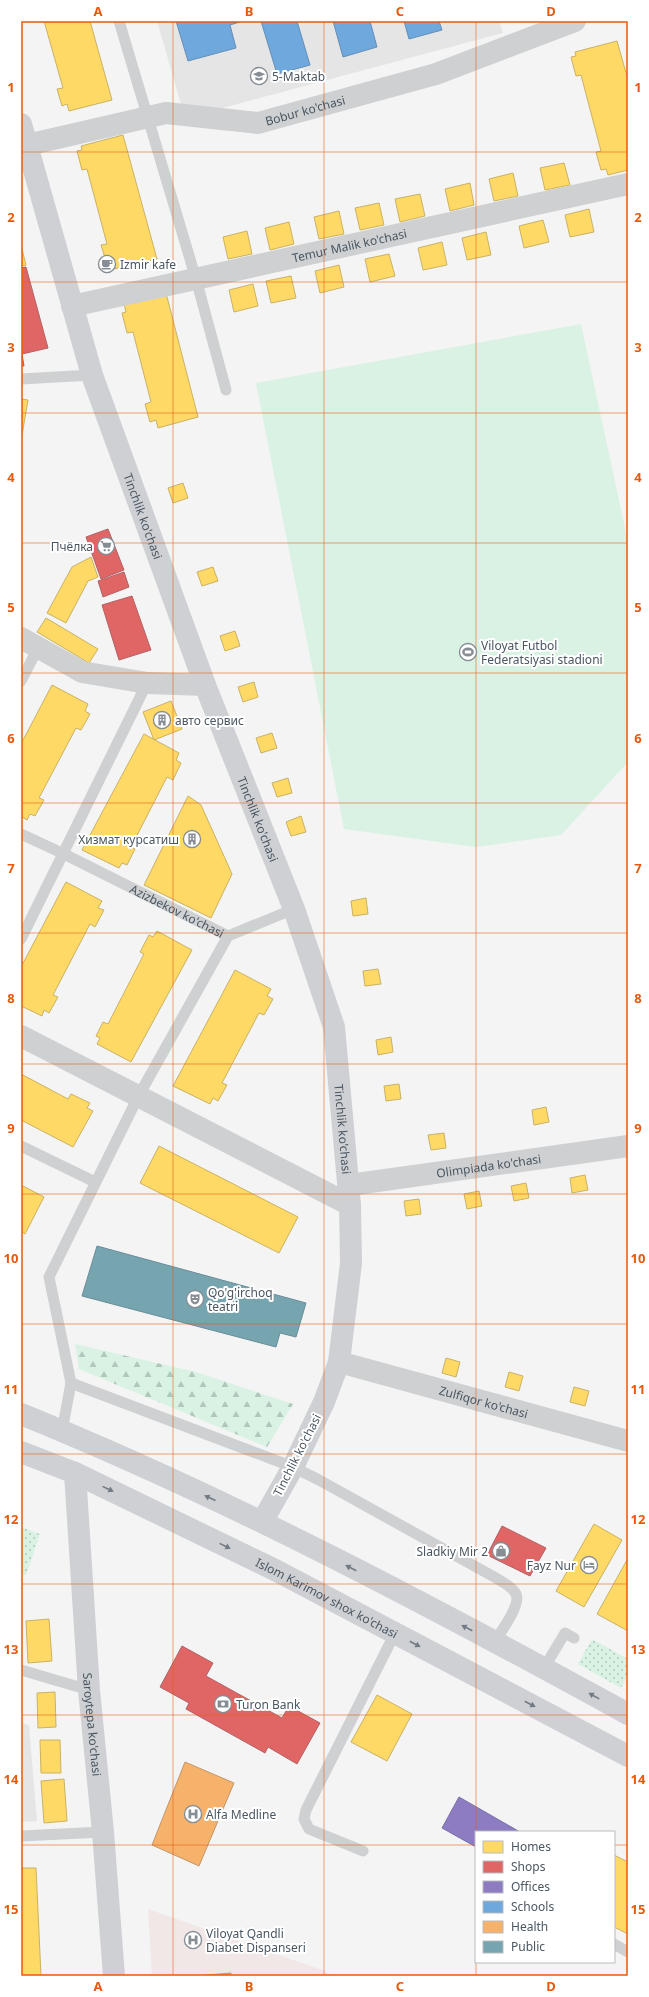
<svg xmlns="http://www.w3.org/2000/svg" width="649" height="1997" font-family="'Noto Sans',sans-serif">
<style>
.education{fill:#e6e5e6}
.medical{fill:#f1e7e6}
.grass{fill:url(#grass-dots)}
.forest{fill:url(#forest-firs)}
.garden{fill:#d9f2e3}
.homes{fill:#ffd966;stroke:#c9b264}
.shops{fill:#e06666;stroke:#b36164}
.offices{fill:#8e7cc3;stroke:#7a71a6}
.schools{fill:#6fa8dc;stroke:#648fb7}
.health{fill:#f6b26b;stroke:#c29668}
.public{fill:#76a5af;stroke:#698d98}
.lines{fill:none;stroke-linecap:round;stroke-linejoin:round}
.lane{stroke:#ced0d2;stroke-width:11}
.street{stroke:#ced0d2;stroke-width:22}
.secondary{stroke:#ced0d4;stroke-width:22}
.oneway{fill:#727b84}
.grid{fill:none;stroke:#e8590c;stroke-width:1;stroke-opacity:0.55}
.labels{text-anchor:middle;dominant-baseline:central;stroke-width:4;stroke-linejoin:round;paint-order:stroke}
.poi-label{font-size:12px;fill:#4a5661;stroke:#fff;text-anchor:start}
.street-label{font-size:12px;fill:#4a5661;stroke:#fff}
.neatline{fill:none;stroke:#e8590c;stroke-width:1.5}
.grid-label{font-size:13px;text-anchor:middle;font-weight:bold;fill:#e8590c}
</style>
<defs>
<pattern id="grass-dots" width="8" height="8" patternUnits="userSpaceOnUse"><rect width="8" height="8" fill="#d9f2e3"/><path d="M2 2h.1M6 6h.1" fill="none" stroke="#b2c7bb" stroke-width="1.8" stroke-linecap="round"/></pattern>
<pattern id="forest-firs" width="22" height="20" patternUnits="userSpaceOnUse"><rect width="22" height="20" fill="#d9f2e3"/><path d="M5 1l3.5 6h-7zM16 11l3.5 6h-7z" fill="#b2c7bb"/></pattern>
</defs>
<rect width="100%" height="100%" fill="#f4f4f4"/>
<!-- education -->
<path class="education" d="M157,21H499L503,33L185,118Z
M21,1723L29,1725L37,1821L21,1822Z"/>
<!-- medical -->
<path class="medical" d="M148,1909L325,1971L332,1976H152Z"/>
<!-- grass -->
<path class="grass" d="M21,1527L40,1534L26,1575L21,1574Z
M592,1639L628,1659V1675L621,1688L578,1664Z"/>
<!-- forest -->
<path class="forest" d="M75,1344L196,1372L293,1404L267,1447L79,1369Z"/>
<!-- garden -->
<path class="garden" d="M581,324L628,542V762L561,835L476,847L344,829L256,383Z"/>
<!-- homes -->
<path class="homes" d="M44,21H90L112,100L69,111L67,104L62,106L57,89L63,88Z
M617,41L628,80V170L608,175L606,169L601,170L596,152L601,151L581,75L576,76L571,57L576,56L575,52Z
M123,135L157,259L114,269L112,263L107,264L101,245L107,244L87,169L82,170L77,151L82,150L81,146Z
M564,163L570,185L545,190L540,168Z
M513,173L518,196L494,201L489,179Z
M470,183L474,205L450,211L445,189Z
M420,194L425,216L400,222L395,199Z
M379,203L384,225L360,230L355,208Z
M589,209L594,232L570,237L565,215Z
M339,211L344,234L319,239L314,217Z
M543,220L549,242L524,248L519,226Z
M289,222L294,244L270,250L265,228Z
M247,231L252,254L228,259L223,237Z
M486,232L491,255L467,260L462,238Z
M442,242L447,265L423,270L418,248Z
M21,245L26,265L21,266Z
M389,254L395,276L370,282L365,259Z
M339,265L344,287L320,293L315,271Z
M291,276L296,298L271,303L266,281Z
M253,284L258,306L234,312L229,290Z
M166,293L198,417L158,428L156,420L150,422L145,404L151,402L133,332L127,333L122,313L126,312L124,304Z
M21,399L28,400L21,441Z
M183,483L188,498L173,503L168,488Z
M91,557L98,577L88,581L66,623L47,613L72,567Z
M213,567L218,581L202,586L197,572Z
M46,618L98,649L89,663L37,632Z
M235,631L240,646L225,651L220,636Z
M254,682L258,697L243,702L238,687Z
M52,685L88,704L85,711L90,714L81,730L76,728L39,798L44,800L35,816L30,814L27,820L21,816V744Z
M171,701L182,729L154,740L143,712Z
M272,733L277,748L261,753L256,738Z
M144,734L179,753L176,760L181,763L173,780L167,777L131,847L135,849L127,865L122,863L119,868L82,850Z
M288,778L292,793L277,797L272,783Z
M188,796L201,805L232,874L211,918L144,885Z
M301,816L306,832L291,836L286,822Z
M66,882L102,901L98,908L104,910L95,927L90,924L53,995L58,997L49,1013L44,1010L42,1016L21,1006V967Z
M366,898L368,914L353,916L351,901Z
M157,931L192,950L131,1062L97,1044L100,1038L96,1036L103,1022L108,1024L144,954L140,952L149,935L153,937Z
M378,969L381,984L365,986L363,971Z
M235,970L271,989L267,996L273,999L264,1015L259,1013L222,1083L227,1085L218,1101L213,1098L210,1104L173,1086Z
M391,1037L393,1052L378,1055L376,1040Z
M21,1074L68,1099L71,1094L90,1103L87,1108L93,1111L73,1147L21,1120Z
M399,1084L401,1099L386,1101L384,1086Z
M546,1107L549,1122L534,1125L532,1110Z
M444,1133L446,1148L431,1150L428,1135Z
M159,1146L298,1217L279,1253L140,1183Z
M585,1175L588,1190L572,1193L570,1178Z
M526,1183L529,1198L514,1201L511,1186Z
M21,1185L44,1197L25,1234L21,1231Z
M479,1191L482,1206L467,1209L464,1194Z
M419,1199L421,1214L406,1216L404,1201Z
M446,1358L460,1362L456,1377L442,1373Z
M509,1372L523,1376L519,1391L505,1387Z
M574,1387L589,1391L585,1406L570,1402Z
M594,1524L622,1540L584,1607L556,1591Z
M628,1558V1631L597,1614Z
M49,1619L52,1661L28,1663L26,1621Z
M55,1692L56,1727L38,1728L37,1693Z
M377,1695L412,1714L387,1761L351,1742Z
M40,1740H60L61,1773H41Z
M64,1779L67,1821L44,1823L41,1781Z
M614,1855L628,1862V1934L614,1927Z
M21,1868H36L41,1976H21Z"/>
<!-- shops -->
<path class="shops" d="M26,267L48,348L22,354L24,366H21V268Z
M108,529L124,570L101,579L86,537Z
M124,572L129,587L103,597L98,581Z
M132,596L151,650L119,660L102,605Z
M502,1526L546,1548L530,1576L487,1555Z
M182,1646L213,1663L206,1676L282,1718L289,1706L320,1723L297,1764L268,1747L265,1753L186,1709L189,1703L160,1687Z"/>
<!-- offices -->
<path class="offices" d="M459,1797L520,1832H476V1847L442,1828Z"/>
<!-- schools -->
<path class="schools" d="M176,21H243L230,25L236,48L188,61Z
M261,21H297L310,65L277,74Z
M333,21H370L377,47L343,57Z
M404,21H439L442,30L409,39Z"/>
<!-- health -->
<path class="health" d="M185,1762L234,1783L199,1866L152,1845Z
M231,1973V1976H196Z"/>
<!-- public -->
<path class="public" d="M97,1246L306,1303L296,1337L280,1333L276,1347L82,1296Z"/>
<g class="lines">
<!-- lane -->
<g class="lane">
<path d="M119,21L196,279L226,390"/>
<path d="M21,379L92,375"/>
<path d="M21,681L38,648"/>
<path id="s1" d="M21,834L64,854L228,936L294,909"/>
<path d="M228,936L138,1097L49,1277L71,1383L293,1467L319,1480L496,1578C502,1582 513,1587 516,1594C521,1605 501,1632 494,1642"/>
<path d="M21,939L147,683"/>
<path d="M21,1146L95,1182"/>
<path d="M62,1431L71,1383"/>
<path d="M544,1668L565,1633L574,1638"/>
<path d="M21,1670L89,1690"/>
<path d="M21,1836L103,1832"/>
<path d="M363,1851L309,1829L304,1819L306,1810L395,1633"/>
<path d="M614,1944L628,1952"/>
</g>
<!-- street -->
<g class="street">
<path id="s2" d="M27,145L166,113L258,123L436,74L575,21"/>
<path id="s3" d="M72,306L628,184"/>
<path d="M21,638L82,672L147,683L205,685"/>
<path d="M21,1036L350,1205"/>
<path id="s4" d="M349,1185L628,1146"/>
<path id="s5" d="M339,1362L628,1441"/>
</g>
<!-- secondary -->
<g class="secondary">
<path id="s6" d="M21,124L92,375L205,685L294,909L334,1027L350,1205L351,1263L339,1362L324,1402L293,1467L262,1522"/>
<path d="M21,1414C230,1499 431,1606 628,1714"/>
<path id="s7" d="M21,1452L75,1473L277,1571L628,1756"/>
<path id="s8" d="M75,1473L89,1690L103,1832L114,1976"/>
</g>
</g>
<!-- one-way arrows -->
<defs><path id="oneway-solid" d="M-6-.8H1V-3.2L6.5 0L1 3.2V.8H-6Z"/></defs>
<g class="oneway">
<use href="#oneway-solid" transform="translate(108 1489) rotate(26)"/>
<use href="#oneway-solid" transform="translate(210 1498) rotate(-156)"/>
<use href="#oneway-solid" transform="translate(225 1546) rotate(26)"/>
<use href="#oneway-solid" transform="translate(351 1568) rotate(-153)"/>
<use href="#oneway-solid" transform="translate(467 1628) rotate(-153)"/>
<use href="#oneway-solid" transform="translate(415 1644) rotate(28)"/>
<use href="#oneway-solid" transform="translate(594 1696) rotate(-151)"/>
<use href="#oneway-solid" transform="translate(530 1704) rotate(28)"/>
</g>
<!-- grid -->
<path class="grid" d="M173,21V1976M324,21V1976M476,21V1976M21,152H628M21,282H628M21,413H628M21,543H628M21,673H628M21,803H628M21,933H628M21,1064H628M21,1194H628M21,1324H628M21,1454H628M21,1584H628M21,1715H628M21,1845H476M614,1845H628"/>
<!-- icons -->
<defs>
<g id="school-ring" transform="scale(0.9)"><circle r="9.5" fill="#fff" stroke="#868d94" stroke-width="1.5"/><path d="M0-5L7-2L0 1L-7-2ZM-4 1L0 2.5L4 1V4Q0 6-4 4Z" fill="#868d94"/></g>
<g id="cafe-ring" transform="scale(0.9)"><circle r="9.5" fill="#fff" stroke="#868d94" stroke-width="1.5"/><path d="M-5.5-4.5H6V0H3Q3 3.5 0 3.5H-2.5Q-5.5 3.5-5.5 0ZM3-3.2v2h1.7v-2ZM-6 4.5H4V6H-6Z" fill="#868d94"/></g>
<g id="supermarket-ring" transform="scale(0.9)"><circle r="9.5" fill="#fff" stroke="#868d94" stroke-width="1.5"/><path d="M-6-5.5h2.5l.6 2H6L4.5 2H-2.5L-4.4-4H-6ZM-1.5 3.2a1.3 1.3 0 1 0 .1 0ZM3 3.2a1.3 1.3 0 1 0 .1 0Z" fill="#868d94"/></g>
<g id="stadium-ring" transform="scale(0.9)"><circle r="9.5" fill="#fff" stroke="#868d94" stroke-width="1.5"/><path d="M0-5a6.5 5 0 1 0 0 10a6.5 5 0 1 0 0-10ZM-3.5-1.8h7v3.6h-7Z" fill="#868d94"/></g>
<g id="building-ring" transform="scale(0.9)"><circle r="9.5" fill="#fff" stroke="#868d94" stroke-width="1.5"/><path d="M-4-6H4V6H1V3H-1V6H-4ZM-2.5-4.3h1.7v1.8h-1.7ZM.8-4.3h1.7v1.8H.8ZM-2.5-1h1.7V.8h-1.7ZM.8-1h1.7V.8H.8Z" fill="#868d94"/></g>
<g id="theatre-ring" transform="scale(0.9)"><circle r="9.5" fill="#fff" stroke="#868d94" stroke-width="1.5"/><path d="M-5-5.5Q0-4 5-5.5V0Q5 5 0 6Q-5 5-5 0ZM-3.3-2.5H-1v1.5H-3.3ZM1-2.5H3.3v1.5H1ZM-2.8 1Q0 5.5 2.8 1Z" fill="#868d94"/></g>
<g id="shop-ring" transform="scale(0.9)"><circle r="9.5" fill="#fff" stroke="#868d94" stroke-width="1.5"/><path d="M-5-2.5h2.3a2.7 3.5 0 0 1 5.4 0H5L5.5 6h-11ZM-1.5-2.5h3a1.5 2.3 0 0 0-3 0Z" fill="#868d94"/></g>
<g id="hotel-ring" transform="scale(0.9)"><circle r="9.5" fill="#fff" stroke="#868d94" stroke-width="1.5"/><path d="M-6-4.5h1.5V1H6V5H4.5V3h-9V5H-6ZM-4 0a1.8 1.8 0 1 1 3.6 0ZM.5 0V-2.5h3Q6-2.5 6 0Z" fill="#868d94"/></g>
<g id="bank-ring" transform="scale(0.9)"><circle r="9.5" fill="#fff" stroke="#868d94" stroke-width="1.5"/><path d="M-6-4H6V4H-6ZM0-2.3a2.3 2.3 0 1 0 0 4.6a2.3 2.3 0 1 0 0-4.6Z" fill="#868d94"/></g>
<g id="hospital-ring" transform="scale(0.9)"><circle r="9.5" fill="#fff" stroke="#868d94" stroke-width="1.5"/><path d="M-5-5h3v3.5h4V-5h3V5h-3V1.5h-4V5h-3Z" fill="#868d94"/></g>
</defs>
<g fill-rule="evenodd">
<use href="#school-ring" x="259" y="76"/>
<use href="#cafe-ring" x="107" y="264"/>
<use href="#supermarket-ring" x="106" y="546"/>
<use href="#stadium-ring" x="468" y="652"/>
<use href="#building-ring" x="162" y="720"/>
<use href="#building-ring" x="192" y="839"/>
<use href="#theatre-ring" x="195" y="1299"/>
<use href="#shop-ring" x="501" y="1551"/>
<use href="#hotel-ring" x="589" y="1565"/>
<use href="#bank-ring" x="223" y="1704"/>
<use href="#hospital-ring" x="193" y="1814"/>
<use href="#hospital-ring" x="193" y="1940"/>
</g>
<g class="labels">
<!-- poi labels -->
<g class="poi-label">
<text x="272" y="76">5-Maktab</text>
<text x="120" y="264">Izmir kafe</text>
<text x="93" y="546" text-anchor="end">Пчёлка</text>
<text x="481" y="645">Viloyat Futbol<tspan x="481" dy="14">Federatsiyasi stadioni</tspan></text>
<text x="175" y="720">авто сервис</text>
<text x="179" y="839" text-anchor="end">Хизмат курсатиш</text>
<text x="208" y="1292">Qo'g'irchoq<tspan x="208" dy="14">teatri</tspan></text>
<text x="488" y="1551" text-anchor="end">Sladkiy Mir 2</text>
<text x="576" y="1565" text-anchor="end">Fayz Nur</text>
<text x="236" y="1704">Turon Bank</text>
<text x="206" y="1814">Alfa Medline</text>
<text x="206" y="1933">Viloyat Qandli<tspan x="206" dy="14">Diabet Dispanseri</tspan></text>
</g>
<!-- street labels -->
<g class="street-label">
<text stroke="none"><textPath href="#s2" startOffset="284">Bobur ko'chasi</textPath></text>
<text stroke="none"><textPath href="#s3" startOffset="284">Temur Malik ko'chasi</textPath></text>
<text stroke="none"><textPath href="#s6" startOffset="411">Tinchlik ko'chasi</textPath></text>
<text stroke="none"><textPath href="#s6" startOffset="735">Tinchlik ko'chasi</textPath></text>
<text stroke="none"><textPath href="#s1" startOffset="174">Azizbekov ko'chasi</textPath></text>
<text stroke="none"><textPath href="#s6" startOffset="1059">Tinchlik ko'chasi</textPath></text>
<text stroke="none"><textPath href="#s4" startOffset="141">Olimpiada ko'chasi</textPath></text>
<text stroke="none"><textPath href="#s5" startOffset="150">Zulfiqor ko'chasi</textPath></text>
<text transform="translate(297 1455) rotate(-63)">Tinchlik ko'chasi</text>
<text stroke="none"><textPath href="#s7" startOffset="339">Islom Karimov shox ko'chasi</textPath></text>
<text stroke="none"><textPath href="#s8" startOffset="252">Saroytepa ko'chasi</textPath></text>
</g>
</g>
<!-- border -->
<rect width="649" height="1997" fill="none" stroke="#ffffff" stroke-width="44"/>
<!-- legend -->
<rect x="475" y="1831" width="140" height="132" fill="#ffffff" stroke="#b7bbc0"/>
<rect x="483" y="1841" width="20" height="12" fill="#ffd966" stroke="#b7bbc0"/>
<text x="511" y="1851" font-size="12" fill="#4a5661">Homes</text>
<rect x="483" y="1861" width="20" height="12" fill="#e06666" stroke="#b7bbc0"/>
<text x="511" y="1871" font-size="12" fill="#4a5661">Shops</text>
<rect x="483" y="1881" width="20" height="12" fill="#8e7cc3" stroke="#b7bbc0"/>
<text x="511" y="1891" font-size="12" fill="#4a5661">Offices</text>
<rect x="483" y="1901" width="20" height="12" fill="#6fa8dc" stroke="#b7bbc0"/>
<text x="511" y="1911" font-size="12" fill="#4a5661">Schools</text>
<rect x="483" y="1921" width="20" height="12" fill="#f6b26b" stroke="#b7bbc0"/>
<text x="511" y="1931" font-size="12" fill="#4a5661">Health</text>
<rect x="483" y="1941" width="20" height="12" fill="#76a5af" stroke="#b7bbc0"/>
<text x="511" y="1951" font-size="12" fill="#4a5661">Public</text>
<rect x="22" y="22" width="605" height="1953" class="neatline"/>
<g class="grid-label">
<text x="98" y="16">A</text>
<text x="249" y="16">B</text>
<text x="400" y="16">C</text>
<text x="551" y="16">D</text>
<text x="11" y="92">1</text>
<text x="638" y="92">1</text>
<text x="11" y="222">2</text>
<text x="638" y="222">2</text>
<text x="11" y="352">3</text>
<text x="638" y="352">3</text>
<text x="11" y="482">4</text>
<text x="638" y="482">4</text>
<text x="11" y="612">5</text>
<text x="638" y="612">5</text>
<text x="11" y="743">6</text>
<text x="638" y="743">6</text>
<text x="11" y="873">7</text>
<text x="638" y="873">7</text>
<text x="11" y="1003">8</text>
<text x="638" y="1003">8</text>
<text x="11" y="1133">9</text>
<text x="638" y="1133">9</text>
<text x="11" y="1263">10</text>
<text x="638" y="1263">10</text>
<text x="11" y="1394">11</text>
<text x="638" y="1394">11</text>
<text x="11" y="1524">12</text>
<text x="638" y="1524">12</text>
<text x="11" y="1654">13</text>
<text x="638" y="1654">13</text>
<text x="11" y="1784">14</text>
<text x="638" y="1784">14</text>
<text x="11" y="1914">15</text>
<text x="638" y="1914">15</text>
<text x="98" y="1991">A</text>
<text x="249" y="1991">B</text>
<text x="400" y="1991">C</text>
<text x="551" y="1991">D</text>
</g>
</svg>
